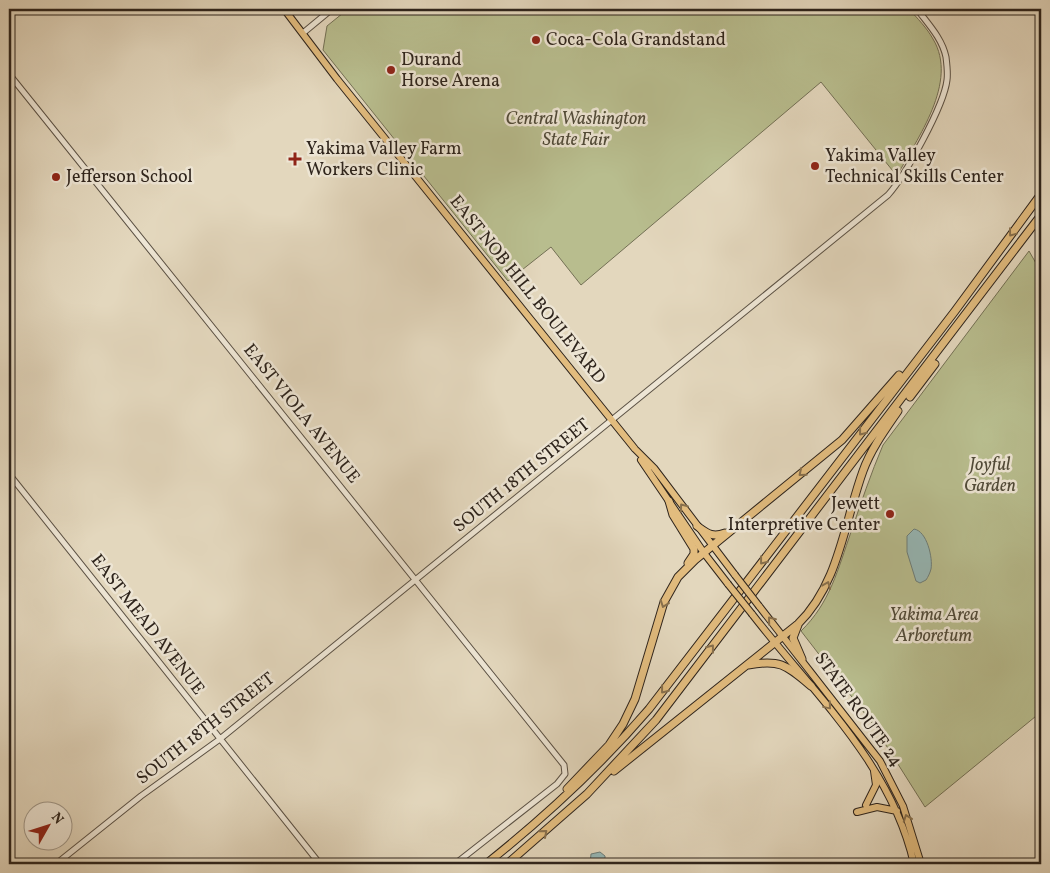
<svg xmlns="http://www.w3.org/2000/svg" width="1050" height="873" font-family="Vollkorn,serif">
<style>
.green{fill:#b8bd8e;stroke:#737055}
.water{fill:#96b8b7;stroke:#6c7d79}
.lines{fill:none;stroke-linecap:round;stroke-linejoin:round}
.minor-casing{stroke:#5b5144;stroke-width:7}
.major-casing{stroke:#2e241c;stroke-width:8}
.highway-casing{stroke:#2e241c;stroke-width:9}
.minor{stroke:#ede5d4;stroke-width:5}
.major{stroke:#e2bc7e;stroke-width:6}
.highway{stroke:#e2bc7e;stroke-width:7}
.major-bridge-casing{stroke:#2e241c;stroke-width:8;stroke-linecap:butt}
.major-bridge{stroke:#e2bc7e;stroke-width:6}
.oneway{stroke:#88704d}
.poi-dot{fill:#8f2418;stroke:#ede5d4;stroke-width:2}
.labels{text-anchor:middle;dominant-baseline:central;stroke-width:5;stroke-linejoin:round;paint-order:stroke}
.poi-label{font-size:18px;fill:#2e241c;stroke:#ede5d4;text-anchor:start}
.park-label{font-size:18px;font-style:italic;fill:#504a38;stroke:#ede5d4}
.street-label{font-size:18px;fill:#2e241c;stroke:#ede5d4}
</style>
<rect width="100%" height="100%" fill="#e3d7bd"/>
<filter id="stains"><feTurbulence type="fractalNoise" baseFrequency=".004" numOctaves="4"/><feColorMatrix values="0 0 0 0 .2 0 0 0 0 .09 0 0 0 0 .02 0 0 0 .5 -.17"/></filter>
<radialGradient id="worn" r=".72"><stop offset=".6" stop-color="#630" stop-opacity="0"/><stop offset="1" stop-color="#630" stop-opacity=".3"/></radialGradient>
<!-- green -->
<path class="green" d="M348,9H909C917,18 927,28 933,39C959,82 917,138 897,176L821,82L581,285L551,247L508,281L323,50L327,26Z
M1029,251L1041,272V712L925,807L872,723L801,631C830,603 838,569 851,532C861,503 871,473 883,445Z"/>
<!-- water -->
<path class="water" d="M914,529C927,531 933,558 931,569C930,573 928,577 926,580L920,583L916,581L907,552V536Z
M600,852L605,856V864H590L591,854Z"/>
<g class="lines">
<!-- minor casing -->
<g class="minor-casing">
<path id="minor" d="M303,33L332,9
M9,74L564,765L565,774L557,784L455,864
M9,474L320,864
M56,864L141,796L220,739L888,195C905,176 944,106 947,80C948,73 947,65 946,57C942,38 928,24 917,9"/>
</g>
<!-- major casing -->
<g class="major-casing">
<path id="major" d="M284,9L337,79L635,449L654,468L735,575
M641,460L704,553L728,584
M759,606L880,761L903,806L921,864
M752,614C813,693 891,763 914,864
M866,805L876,785L874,771
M857,812L877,807L897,811"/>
</g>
<!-- highway casing -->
<g class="highway-casing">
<path id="highway" d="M910,397L935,364
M669,501L673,515L694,549V554L688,563
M697,526C707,533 712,538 725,533
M798,625L793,638L802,659
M748,665C780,659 786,665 811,686
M614,771L798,624C839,584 844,523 863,471C871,449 885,430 898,411
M567,789L609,745L623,724L635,699L664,602L678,577L695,560L842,440L899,375
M486,864C545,817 600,766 649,709L955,311L1041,194
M507,864L587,794L656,720L1041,215"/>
</g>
<!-- minor -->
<use href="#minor" class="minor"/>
<!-- major -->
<use href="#major" class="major"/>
<!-- highway -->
<use href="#highway" class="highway"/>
<!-- major-bridge casing -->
<g class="major-bridge-casing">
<path id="major-bridge" d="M735,575L759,606
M728,584L752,614"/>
</g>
<!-- major-bridge -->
<use href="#major-bridge" class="major-bridge"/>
</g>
<!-- one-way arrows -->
<defs><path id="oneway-chevron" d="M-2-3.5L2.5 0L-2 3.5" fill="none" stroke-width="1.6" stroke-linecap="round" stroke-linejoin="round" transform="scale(1.25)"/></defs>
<g class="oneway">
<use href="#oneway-chevron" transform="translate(1012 233) rotate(127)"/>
<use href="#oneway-chevron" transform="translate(862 432) rotate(128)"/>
<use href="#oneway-chevron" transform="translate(802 473) rotate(141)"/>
<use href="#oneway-chevron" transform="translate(683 507) rotate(-127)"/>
<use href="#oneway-chevron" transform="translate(763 561) rotate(128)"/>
<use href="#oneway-chevron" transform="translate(827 585) rotate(-67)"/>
<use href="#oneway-chevron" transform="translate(664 604) rotate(110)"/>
<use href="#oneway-chevron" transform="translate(771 620) rotate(-129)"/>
<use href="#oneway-chevron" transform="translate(711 648) rotate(-52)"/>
<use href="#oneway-chevron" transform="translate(664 690) rotate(128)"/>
<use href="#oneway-chevron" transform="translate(828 706) rotate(50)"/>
<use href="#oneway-chevron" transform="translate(907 818) rotate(-110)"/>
<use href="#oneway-chevron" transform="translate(544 833) rotate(-41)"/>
</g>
<!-- markers -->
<g class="poi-dot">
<circle cx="536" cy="40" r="5"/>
<circle cx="391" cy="70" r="5"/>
<path d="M292.5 151.5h5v5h5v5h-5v5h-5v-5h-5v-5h5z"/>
<circle cx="815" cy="166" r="5"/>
<circle cx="56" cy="177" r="5"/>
<circle cx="890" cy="514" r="5"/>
</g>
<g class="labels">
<!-- poi labels -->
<g class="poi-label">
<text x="546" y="40">Coca-Cola Grandstand</text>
<text x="401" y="60">Durand<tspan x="401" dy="21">Horse Arena</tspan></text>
<text x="306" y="149">Yakima Valley Farm<tspan x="306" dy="21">Workers Clinic</tspan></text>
<text x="825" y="156">Yakima Valley<tspan x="825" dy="21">Technical Skills Center</tspan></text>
<text x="66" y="177">Jefferson School</text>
<text x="880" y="504" text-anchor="end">Jewett<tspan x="880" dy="21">Interpretive Center</tspan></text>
</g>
<!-- park labels -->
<g class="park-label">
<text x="576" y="119">Central Washington<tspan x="576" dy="21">State Fair</tspan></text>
<text x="990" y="465">Joyful<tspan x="990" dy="21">Garden</tspan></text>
<text x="934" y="615">Yakima Area<tspan x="934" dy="21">Arboretum</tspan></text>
</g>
<!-- street labels -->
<g class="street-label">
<text transform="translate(527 290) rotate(51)">EAST NOB HILL BOULEVARD</text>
<text transform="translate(301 414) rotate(51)">EAST VIOLA AVENUE</text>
<text transform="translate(522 476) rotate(-39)">SOUTH 18TH STREET</text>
<text transform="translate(147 625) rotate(52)">EAST MEAD AVENUE</text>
<text transform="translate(858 710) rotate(54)">STATE ROUTE 24</text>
<text transform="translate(206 729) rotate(-38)">SOUTH 18TH STREET</text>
</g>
</g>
<!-- margin -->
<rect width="1050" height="873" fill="none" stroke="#e3d7bd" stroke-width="30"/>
<rect x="10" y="10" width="1030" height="853" fill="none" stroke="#2e241c" stroke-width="2.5"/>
<rect x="15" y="15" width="1020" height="843" fill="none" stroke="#2e241c"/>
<!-- north arrow -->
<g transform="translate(48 826) rotate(51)"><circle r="24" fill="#ede5d4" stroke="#a1988a"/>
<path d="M0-4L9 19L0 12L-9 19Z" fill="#8f2418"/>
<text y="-8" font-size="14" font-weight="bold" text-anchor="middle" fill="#2e241c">N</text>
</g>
<rect width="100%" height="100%" filter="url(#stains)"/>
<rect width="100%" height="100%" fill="url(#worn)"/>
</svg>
